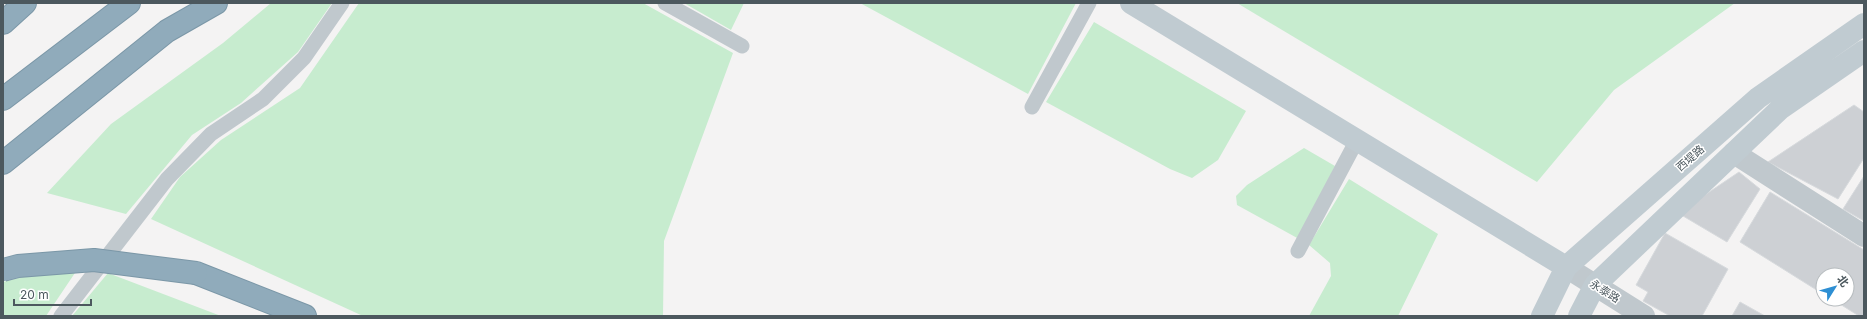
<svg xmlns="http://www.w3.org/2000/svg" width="1867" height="319" font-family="Inter,'Noto Sans SC',sans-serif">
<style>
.green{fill:#c7eccf}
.building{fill:#cdd0d4;stroke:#d7dadd}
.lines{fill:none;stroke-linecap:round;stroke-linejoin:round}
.highway-casing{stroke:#7b97a7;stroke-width:24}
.lane{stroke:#c0c8cd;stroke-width:15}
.street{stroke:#c0c8cd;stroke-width:22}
.secondary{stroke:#c0cbd1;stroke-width:22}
.highway{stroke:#90abbb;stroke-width:22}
.highway-bridge-casing{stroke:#7b97a7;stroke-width:24;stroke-linecap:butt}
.highway-bridge{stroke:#90abbb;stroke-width:22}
.labels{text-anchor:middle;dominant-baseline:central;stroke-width:3;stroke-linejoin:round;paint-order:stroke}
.street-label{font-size:11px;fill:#4c585e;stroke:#fff}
</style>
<rect width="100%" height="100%" fill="#f4f3f3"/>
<!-- green -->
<path class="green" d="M271,3H332L298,52L241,103L192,135L126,214L47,193L111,124L223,43Z
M359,3H643L733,53L664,241L663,316H363L151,219L180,177L221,140L300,88Z
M684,3H744L731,30Z
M860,3H1076L1028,94Z
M1237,3H1735L1614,90L1537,182Z
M1094,22L1246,111L1218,160L1192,178L1170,169L1046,102Z
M1304,148L1335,166L1299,239L1237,205L1236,196L1247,185Z
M1349,179L1438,234L1398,316H1309L1331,276L1330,263L1309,245Z
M83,261L46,316H3V282Z
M108,273L221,316H72Z"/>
<!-- building -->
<path class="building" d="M1854,105L1864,112V158L1838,199L1768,162Z
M1739,172L1760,189L1727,242L1678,213Z
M1864,176V221L1843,209Z
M1770,192L1864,250V316H1859L1832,299H1847V275H1823V294L1740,242Z
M1665,233L1728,269L1702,316H1670L1643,301L1648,292L1636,285Z
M1740,302L1765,316H1732Z"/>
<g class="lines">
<!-- highway casing -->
<g class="highway-casing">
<path id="highway" d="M3,23L25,3
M3,99L129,3
M3,163L167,31L216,3
M196,273L305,316"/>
</g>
<!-- lane -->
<path class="lane" d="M665,3L742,46
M1032,107L1089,3
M1298,251L1357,140
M61,316L167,179L211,134L263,99L304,58L342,3"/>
<!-- street -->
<path class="street" d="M1734,153L1864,236
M1566,267L1644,316"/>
<!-- secondary -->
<path class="secondary" d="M1131,3L1566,267
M1542,316L1566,267L1758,98L1864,24
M1579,316L1595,285L1780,109L1864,51"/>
<!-- highway -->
<use href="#highway" class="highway"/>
<!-- highway-bridge casing -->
<g class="highway-bridge-casing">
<path id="highway-bridge" d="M3,270L18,266L94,260L196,273"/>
</g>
<!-- highway-bridge -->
<use href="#highway-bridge" class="highway-bridge"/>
</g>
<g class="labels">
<!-- street labels -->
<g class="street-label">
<text transform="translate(1690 158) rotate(-41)">西堤路</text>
<text transform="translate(1605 291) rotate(32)">永泰路</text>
</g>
</g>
<!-- border -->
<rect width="1867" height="319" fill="none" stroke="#4c585e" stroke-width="8"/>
<!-- north arrow -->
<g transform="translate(1835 287) rotate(53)"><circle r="19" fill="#ffffff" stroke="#b7bcbf"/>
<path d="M0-3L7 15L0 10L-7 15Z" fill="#2e8fd3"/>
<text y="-6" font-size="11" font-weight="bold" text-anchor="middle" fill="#4c585e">北</text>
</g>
<!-- scale -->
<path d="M14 299v6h77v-6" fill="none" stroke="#4c585e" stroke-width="2"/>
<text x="20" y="299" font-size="12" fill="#4c585e" stroke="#ffffff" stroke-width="3" paint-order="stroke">20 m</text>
</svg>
